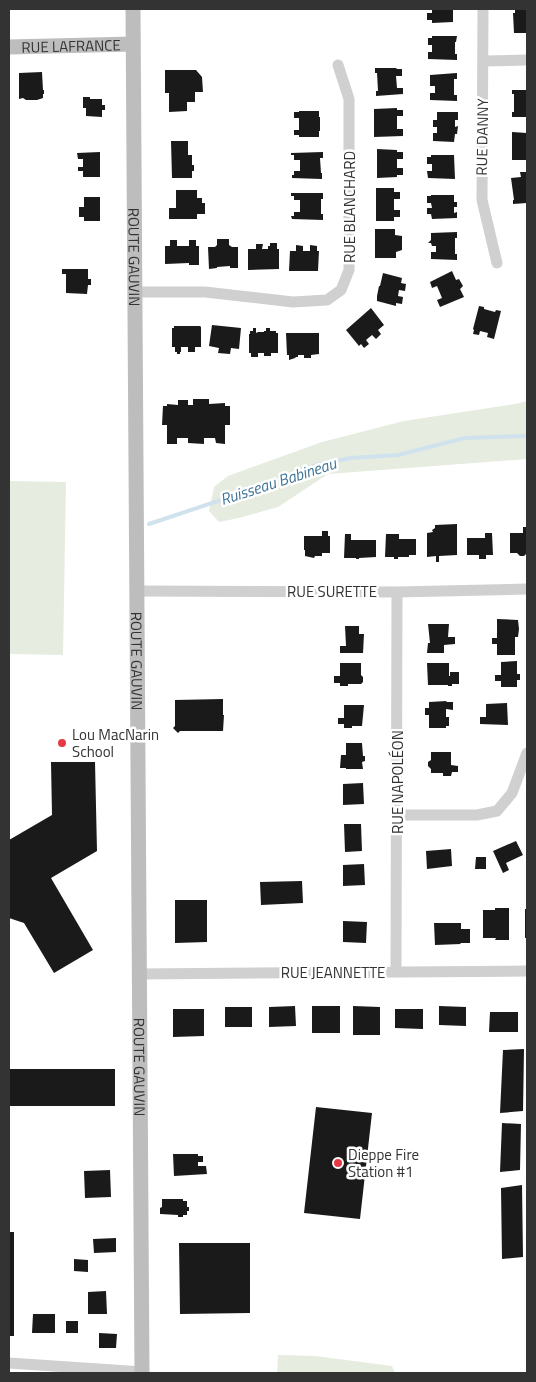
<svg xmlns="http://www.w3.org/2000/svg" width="536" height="1382" font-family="'Titillium Web',sans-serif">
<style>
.green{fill:#e6ecdf}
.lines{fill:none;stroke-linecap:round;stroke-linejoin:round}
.stream{stroke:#cfe2ee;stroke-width:4}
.building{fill:#1a1a1a}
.street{stroke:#d0d0d0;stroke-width:11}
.secondary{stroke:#bdbdbd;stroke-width:15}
.poi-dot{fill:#e63946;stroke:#fff;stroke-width:2}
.labels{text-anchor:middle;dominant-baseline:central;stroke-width:5;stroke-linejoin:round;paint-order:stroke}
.street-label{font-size:15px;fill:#333;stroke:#fff}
.poi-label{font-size:15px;fill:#333;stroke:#fff;text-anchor:start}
.water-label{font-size:16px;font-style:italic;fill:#3f7597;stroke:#fff}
</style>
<rect width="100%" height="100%" fill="#fff"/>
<!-- green -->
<path class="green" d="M527,401V459L328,474L278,507L239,518L219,522L209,511L214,487L228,476L322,442L404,421L515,404Z
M9,481L66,482L63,655L9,654Z
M278,1355L315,1356L392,1366L395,1373H277Z"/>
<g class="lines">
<!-- stream -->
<path class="stream" d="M149,524L239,494L316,465L351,458L398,455L465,438L527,436"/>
</g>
<!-- building -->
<path class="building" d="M432,9H453V22L432,23V20H427V13H432Z
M515,9H527V33H514L513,13H515Z
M432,36H457L456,42H455V54H457V60L428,59V52H432V45H428V38H432Z
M375,68H396L397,69H402V76H396L397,88H403V94L376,96V91H378L377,73H375Z
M165,70H196L202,77L203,92H195V102H187V111L169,112V93H165Z
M42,72L43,90H44V94H43V98L37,100H26L23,98L19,99V73Z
M457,73V79H454V95H457V101L430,100V93H435V86H430V75Z
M512,90H527V117H512V112H514V94H512Z
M83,97H90V99H102V105H105V110H102V117L86,116V108H83Z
M397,108V110H403V116H397V129H403V136L374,137V109Z
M299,111H319V117H320V131H319V137H299V135H294V130H299V118H294V112H299Z
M437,112H458V120H455V127L458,126L457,134H455L454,142L433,141V133H437V127H433V120H437Z
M512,132L527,133V160H512Z
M171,141H188V155H192V165H194V171H192V178H172Z
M377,149L397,150V152H403V159H397V168H403V175H397V177L377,178Z
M100,152V177H83V171H78V167H83V159H78L77,153Z
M323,152V158H320L321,173H322V179L292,178V175H294V171H300V160H294V155H291V153Z
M431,155H454L455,179L428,178L427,171H432V164H427V157H431Z
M520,172H527V203L513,204V200H514L511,178L521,177Z
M376,188H394V192H400V199H394V210H400V217H394V221H376Z
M176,190H197V198H202V203H205V214H197V219H169V208H176Z
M291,193H323V199H321V214H323V220L292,219L291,216H294V212H300V200H294V196H291Z
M431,195H454V202H457V207H454V213L457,212V218L432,219L431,214H427V208H432L431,203H427V196H431Z
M84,197H100V221H84V217H79V207H84Z
M375,229H395V235L402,236V250L396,252V258H375Z
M457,232V238H455V254H457V260L431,259V252H436V246H432L431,243H428L431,240V233Z
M217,239H229V245L232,247H238V268H230V266L217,267V268L209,269L208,247H215L217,245Z
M170,240H177V246H189V240H196V246H199V265H189V263L165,264V246H170Z
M270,243H277V249H279V269L248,270V249H256V244H263L262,249H268V246H270Z
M296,245L303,246V251H310V245L317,246V251H319L318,271H289L290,251H296Z
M62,269H88V279H91V285H88L87,294L66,293V274H62Z
M452,271L456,280L459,279L463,286L460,289L464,297L440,307L437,300L442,298L437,286L432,288L430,282Z
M383,273L402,278L401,283L406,284L405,291L399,290L398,296L403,297L402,304L396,303V306L377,301V296L379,286H380Z
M479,306L484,307V309L495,312L496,310L501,311L494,339L487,337L488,333L480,331L479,335L473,334L474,330L473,329Z
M371,308L384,325L378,330L381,334L376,339L372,335L366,340L369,344L364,348L361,344L359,346L346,330Z
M212,325L241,328L239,349L231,348L230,354L218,353L219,348L209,346Z
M174,326H200L201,327V347H195V352H188V347H181V352H180V354H177V352H175V347H172V328H174Z
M253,328H256V333L258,332H264V331H266V328H270V331H276V333H278V353H271V356H264V353H258V357H251V353H249V334H250V331H253Z
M286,333H319V354L311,355V358H304V355H298V357H296L295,358L289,360V355H287Z
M193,399H209V404L225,403V406H230V425H225V444L216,443L215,438H204V444L188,443V438H177V444H167V425H162L163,406H167V404L178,405V400H188V405H193Z
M457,524V555L439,556V562H436V556L427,557V533L433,532L432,530L435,528V525Z
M523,527H527V553L524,556H520L517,553H510V533H523Z
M322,531H328V536H330V553H322V556H315L314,558L305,556V550H304V536H322Z
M485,533H492L493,555H486V559H479V555H467V538H485Z
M345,534H351V540H376V557L359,558V559H356V558H344Z
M386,534H399V539H416V555H409V557H398V559H394V557H385Z
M497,619L518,620L519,629L518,637H515V655H497V644H492V638H497Z
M428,624H449L448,637H455V644L444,645V653H427L428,643H430Z
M345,626H359V634H364L363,653H340V646H346Z
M517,661V674H520V680H517V687H501V681H495V675H501V662Z
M340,663H361V675L363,677V682L361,684H348V686H340V683H334V676H340Z
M427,663H449V676H450V672H459V684H452V686H448V685H428Z
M223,699V715H224L223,731H180L178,733L173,728L175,726V700Z
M447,701L446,702H453V710L446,709V717H449V726H446V728H429V715H425V708H429V702Z
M507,703L508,725L480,724V717H486V704Z
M344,705H364L362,726H352V728H344V724H338V718H344Z
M346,743H362L363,756H365V761L362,762L363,769H346V768H340L341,755H346Z
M431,752H451V765L458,766V772H452L451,776H443V773H431V769L428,766V762L431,760Z
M51,762H95L97,851L51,878L93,950L54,973L24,923L9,918V840L52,815Z
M363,783L364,804L343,805V784Z
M344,824H361L362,851L345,852Z
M516,841L523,855L506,863L509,870L503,873L493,851Z
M451,849L452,866L427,869L426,851Z
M476,857H486V869H475Z
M364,864L365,885L343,886V865Z
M302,881L303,903L261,905L260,882Z
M175,900H207V942L175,943Z
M495,908H509V940H495L496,938H483V910H495Z
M525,909H527V938H525Z
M343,921L367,922L366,943L343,942Z
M434,923H461V929H470V943H460L461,944L435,945Z
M295,1006L296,1026L269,1027V1007Z
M312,1006H340V1033H312Z
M353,1006L380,1007V1035H353Z
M439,1006L466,1007V1026L439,1025Z
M225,1007H252V1027H225Z
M173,1009H204V1036L173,1037Z
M395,1009H423V1029L395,1028Z
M490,1012H518V1032H489Z
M524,1049L523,1111L500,1113L503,1050Z
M9,1069H115V1106H9Z
M316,1107L372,1113L360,1219L304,1213Z
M502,1123L521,1124L520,1170L500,1172Z
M173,1154H198V1156H203V1162H198V1166H206L207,1174L174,1176Z
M110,1170L111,1197L85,1198L84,1171Z
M522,1185L523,1257L502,1259L501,1188Z
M162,1199H183V1201H187V1207H189V1211H187V1215H183V1217H178V1215L160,1214V1208L162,1207Z
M9,1232H14V1336H9Z
M116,1238V1252L94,1253L93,1239Z
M179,1243H250V1313L180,1314Z
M74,1259L88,1260V1272L74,1271Z
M106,1291L107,1314H88V1292Z
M33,1314H55V1333H32Z
M66,1321H78V1333H66Z
M99,1333L117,1334L116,1348H99Z"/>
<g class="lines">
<!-- street -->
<path class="street" d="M483,9L482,200L497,263
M483,61L527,60
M135,292H205L293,302L327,300L341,290L349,270V99L338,65
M137,591L397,592L527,589
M397,815H477L497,811L512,793L527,753
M396,972L397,592
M140,974L527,971
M9,1363L143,1372"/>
<!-- secondary -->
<g class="secondary">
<path id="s1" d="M133,9L142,1373"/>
<path id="s2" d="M9,47L133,44"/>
</g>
</g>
<!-- markers -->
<g class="poi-dot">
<circle cx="62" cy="743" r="5"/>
<circle cx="338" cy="1163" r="5"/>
</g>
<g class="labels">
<!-- street labels -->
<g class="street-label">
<text stroke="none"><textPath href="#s2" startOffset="62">RUE LAFRANCE</textPath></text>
<text transform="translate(482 137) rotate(-89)">RUE DANNY</text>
<text transform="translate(349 207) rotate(-90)">RUE BLANCHARD</text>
<text stroke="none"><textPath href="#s1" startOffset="248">ROUTE GAUVIN</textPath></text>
<text x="332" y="591">RUE SURETTE</text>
<text stroke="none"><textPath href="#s1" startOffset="652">ROUTE GAUVIN</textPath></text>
<text transform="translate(397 782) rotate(-90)">RUE NAPOLÉON</text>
<text x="333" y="972">RUE JEANNETTE</text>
<text stroke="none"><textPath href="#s1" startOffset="1058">ROUTE GAUVIN</textPath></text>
</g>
<!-- poi labels -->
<g class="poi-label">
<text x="72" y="734">Lou MacNarin<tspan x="72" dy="17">School</tspan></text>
<text x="348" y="1154">Dieppe Fire<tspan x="348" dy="17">Station #1</tspan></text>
</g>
<!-- water labels -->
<g class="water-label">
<text transform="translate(278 481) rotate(-18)">Ruisseau Babineau</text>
</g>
</g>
<!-- border -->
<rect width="536" height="1382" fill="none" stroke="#333333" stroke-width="20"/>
</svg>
